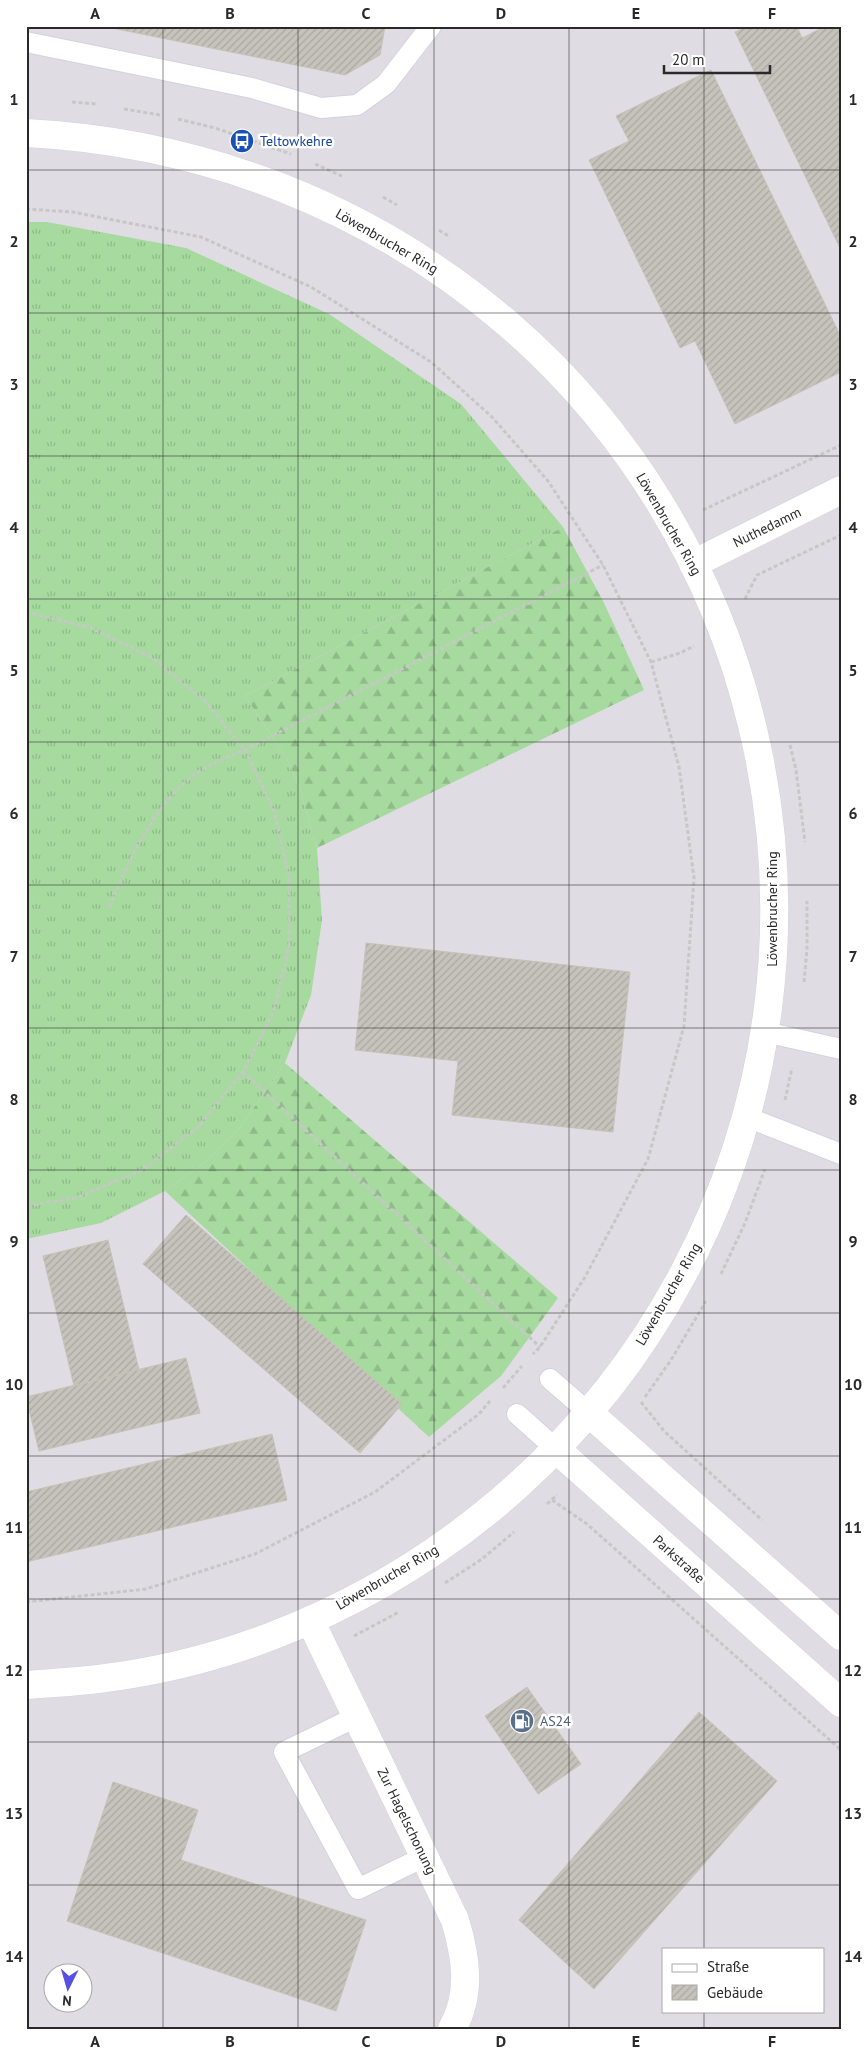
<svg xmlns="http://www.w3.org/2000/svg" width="867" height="2055" font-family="'PT Sans',sans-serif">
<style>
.industrial{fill:#e0dce3;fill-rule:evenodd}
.grass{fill:url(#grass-tufts)}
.forest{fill:url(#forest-firs)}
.building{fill:url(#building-hatch);stroke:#c4c3b6}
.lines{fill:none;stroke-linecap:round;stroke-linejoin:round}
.service-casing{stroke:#d3d2e0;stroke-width:22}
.minor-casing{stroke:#d3d2e0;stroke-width:29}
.path{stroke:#c7c7c7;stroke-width:3;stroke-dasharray:4 2.5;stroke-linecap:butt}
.service{stroke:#fff;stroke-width:20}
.minor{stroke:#fff;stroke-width:28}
.grid{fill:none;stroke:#292929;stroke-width:1;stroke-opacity:0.55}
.labels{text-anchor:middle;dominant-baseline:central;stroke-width:5;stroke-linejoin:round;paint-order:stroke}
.transit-label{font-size:14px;fill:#164399;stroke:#fff;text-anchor:start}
.street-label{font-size:14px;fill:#292929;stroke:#fff}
.service-label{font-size:14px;fill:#4e5e75;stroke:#fff;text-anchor:start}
.neatline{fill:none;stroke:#292929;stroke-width:2}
.grid-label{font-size:16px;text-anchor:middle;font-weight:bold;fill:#292929}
</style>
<defs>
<pattern id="grass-tufts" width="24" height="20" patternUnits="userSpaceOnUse" patternTransform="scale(1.25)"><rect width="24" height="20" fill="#a6da9f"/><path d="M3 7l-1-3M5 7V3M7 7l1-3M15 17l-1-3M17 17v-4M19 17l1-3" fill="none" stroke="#8fbb89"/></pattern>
<pattern id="forest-firs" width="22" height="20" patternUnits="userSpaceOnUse" patternTransform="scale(1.25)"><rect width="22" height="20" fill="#a6da9f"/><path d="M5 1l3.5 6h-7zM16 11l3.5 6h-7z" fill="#8fbb89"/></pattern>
<pattern id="building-hatch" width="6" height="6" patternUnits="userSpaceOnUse" patternTransform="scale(1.25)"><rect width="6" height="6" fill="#c5c3bc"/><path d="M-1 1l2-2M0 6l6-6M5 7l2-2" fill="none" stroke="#a9a8a2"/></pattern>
</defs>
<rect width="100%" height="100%" fill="#e9e7dc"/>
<!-- industrial -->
<path class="industrial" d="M26,26H841V2029H26ZM663,1949H823V2011H663ZM52,1972H82V2002H52Z"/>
<!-- grass -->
<path class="grass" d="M26,222H47L186,248L329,314L461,404L563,527L245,696L287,759L299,786L317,848L322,920L311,995L285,1063L242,1125L203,1164L165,1191L101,1223L26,1239Z"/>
<!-- forest -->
<path class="forest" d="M563,527L604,603L644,690L317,848L299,786L287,759L245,696Z
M285,1063L558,1298L501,1376L429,1437L165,1191L203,1164L242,1125Z"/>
<!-- building -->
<path class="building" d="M102,26H385L380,55L345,75Z
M748,26H797L802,38L826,26H841V250L735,32Z
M711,70L841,337V372L735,424L695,341L680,348L589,160L629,141L616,116Z
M366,943L630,972L613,1132L452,1115L458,1061L355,1050Z
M186,1215L402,1404L360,1453L143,1264Z
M108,1240L139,1370L74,1386L43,1256Z
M186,1358L200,1413L39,1451L26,1397Z
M272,1434L287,1500L26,1562V1492Z
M527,1687L581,1764L538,1794L485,1716Z
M699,1712L777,1781L594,1989L519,1920Z
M113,1782L198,1810L181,1860L366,1920L336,2011L67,1921Z"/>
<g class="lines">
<!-- service casing -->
<g class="service-casing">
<path id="service" d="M26,42L252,88L321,108L357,105L386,84L431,26
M765,1032L841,1049
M747,1117L841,1154
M550,1379L589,1413
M517,1414L556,1449
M356,1717L284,1752L358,1889L424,1857"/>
</g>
<!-- minor casing -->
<g class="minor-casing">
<path id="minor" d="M26,133C204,142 371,207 507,323C628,427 715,570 752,725C845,1108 639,1495 272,1636C217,1657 157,1672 98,1679C74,1682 50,1683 26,1685
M693,564L841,490
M589,1413L841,1636
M556,1449L841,1703
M310,1620L455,1920C466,1957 472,1994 452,2029"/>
</g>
<!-- path -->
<path class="path" d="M72,102L96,104
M124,109L160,115
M178,119L215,128L291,154
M315,164L342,176
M383,197L397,205
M26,209L73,212L201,237L311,287L431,362L492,417L548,481L603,565L651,662L679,767L694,878L684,1026L648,1159L585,1277L540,1347L533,1354
M439,230L450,237
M703,510L841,445
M745,599L757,575L841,535
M26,612L91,628L151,657L203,699L245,750L274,811L289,877V945L274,1011L243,1072L198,1127L142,1170L76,1198L26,1206
M651,662L680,653L694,646
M790,745L796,770L805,842
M109,907C130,860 149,813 190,778C206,765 226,758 245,750L603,565
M804,982L807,949V901
M243,1072L540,1347
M785,1100L792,1068
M721,1274L745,1223L765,1169
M503,1388L522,1366
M645,1397L671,1360L706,1301
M641,1402L664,1431L762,1520
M552,1500L587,1524L841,1750
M547,1504L557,1495
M445,1583L482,1559L514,1532
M26,1602L146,1589L255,1554L375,1492L479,1414L490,1401
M354,1636L399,1612"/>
<!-- service -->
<use href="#service" class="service"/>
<!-- minor -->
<use href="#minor" class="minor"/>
</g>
<!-- grid -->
<path class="grid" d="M163,26V2029M298,26V2029M434,26V2029M569,26V2029M704,26V1949M26,170H841M26,313H841M26,456H841M26,599H841M26,742H841M26,885H841M26,1028H841M26,1170H841M26,1313H841M26,1456H841M26,1599H841M26,1742H841M26,1885H841M704,2011V2029"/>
<!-- icons -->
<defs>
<g id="bus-disc" transform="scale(1.25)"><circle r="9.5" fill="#1a4fb4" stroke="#fff"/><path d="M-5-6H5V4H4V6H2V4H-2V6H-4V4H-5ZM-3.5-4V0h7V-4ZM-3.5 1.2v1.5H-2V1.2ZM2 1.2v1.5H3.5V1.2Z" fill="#fff"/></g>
<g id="fuel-disc" transform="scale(1.25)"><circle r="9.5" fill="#5c6f8a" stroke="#fff"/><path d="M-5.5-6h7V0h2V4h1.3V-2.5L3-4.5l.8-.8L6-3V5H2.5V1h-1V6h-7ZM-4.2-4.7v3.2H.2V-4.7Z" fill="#fff"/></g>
</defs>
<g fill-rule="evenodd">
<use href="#bus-disc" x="242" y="141"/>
<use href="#fuel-disc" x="522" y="1721"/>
</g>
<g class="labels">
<!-- transit labels -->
<g class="transit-label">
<text x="260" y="141">Teltowkehre</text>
</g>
<!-- street labels -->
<g class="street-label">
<text transform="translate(387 241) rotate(30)">Löwenbrucher Ring</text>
<text transform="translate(669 524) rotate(60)">Löwenbrucher Ring</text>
<text transform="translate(767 527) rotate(-26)">Nuthedamm</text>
<text transform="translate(772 909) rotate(-90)">Löwenbrucher Ring</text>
<text transform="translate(668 1294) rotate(-60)">Löwenbrucher Ring</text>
<text transform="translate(679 1559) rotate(42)">Parkstraße</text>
<text transform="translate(387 1577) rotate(-30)">Löwenbrucher Ring</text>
<text transform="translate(407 1821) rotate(64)">Zur Hagelschonung</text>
</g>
<!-- service labels -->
<g class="service-label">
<text x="540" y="1721">AS24</text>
</g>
</g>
<!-- border -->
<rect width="867" height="2055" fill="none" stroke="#ffffff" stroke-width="55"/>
<!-- legend -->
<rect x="662" y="1948" width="162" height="65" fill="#ffffff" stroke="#a9a9a9"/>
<rect x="672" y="1964" width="25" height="8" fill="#ffffff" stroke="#a9a9a9"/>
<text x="707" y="1972" font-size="15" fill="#292929">Straße</text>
<rect x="672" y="1985" width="25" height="15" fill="url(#building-hatch)" stroke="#a9a9a9"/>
<text x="707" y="1998" font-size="15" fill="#292929">Gebäude</text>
<!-- north arrow -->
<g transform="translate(68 1988) rotate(185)"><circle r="24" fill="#ffffff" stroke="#a9a9a9"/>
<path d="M0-4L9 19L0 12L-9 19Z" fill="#5650e3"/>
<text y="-8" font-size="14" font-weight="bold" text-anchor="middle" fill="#292929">N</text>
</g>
<!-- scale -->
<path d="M664 65v8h106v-8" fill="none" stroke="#292929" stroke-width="2.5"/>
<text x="672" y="65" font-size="15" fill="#292929" stroke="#ffffff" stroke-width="4" paint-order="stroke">20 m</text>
<rect x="28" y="28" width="812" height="2000" class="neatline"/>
<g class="grid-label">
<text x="95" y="19">A</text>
<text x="230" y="19">B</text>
<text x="366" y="19">C</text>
<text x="501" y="19">D</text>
<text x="636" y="19">E</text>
<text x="772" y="19">F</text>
<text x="14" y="105">1</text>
<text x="853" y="105">1</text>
<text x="14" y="247">2</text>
<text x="853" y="247">2</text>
<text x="14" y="390">3</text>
<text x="853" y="390">3</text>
<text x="14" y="533">4</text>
<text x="853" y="533">4</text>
<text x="14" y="676">5</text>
<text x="853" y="676">5</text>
<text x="14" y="819">6</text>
<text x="853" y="819">6</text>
<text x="14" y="962">7</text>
<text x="853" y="962">7</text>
<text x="14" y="1105">8</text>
<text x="853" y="1105">8</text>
<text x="14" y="1247">9</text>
<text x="853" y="1247">9</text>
<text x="14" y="1390">10</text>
<text x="853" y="1390">10</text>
<text x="14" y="1533">11</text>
<text x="853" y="1533">11</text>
<text x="14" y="1676">12</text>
<text x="853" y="1676">12</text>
<text x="14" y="1819">13</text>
<text x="853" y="1819">13</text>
<text x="14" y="1962">14</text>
<text x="853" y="1962">14</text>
<text x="95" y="2047">A</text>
<text x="230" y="2047">B</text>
<text x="366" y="2047">C</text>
<text x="501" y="2047">D</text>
<text x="636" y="2047">E</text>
<text x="772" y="2047">F</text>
</g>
</svg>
